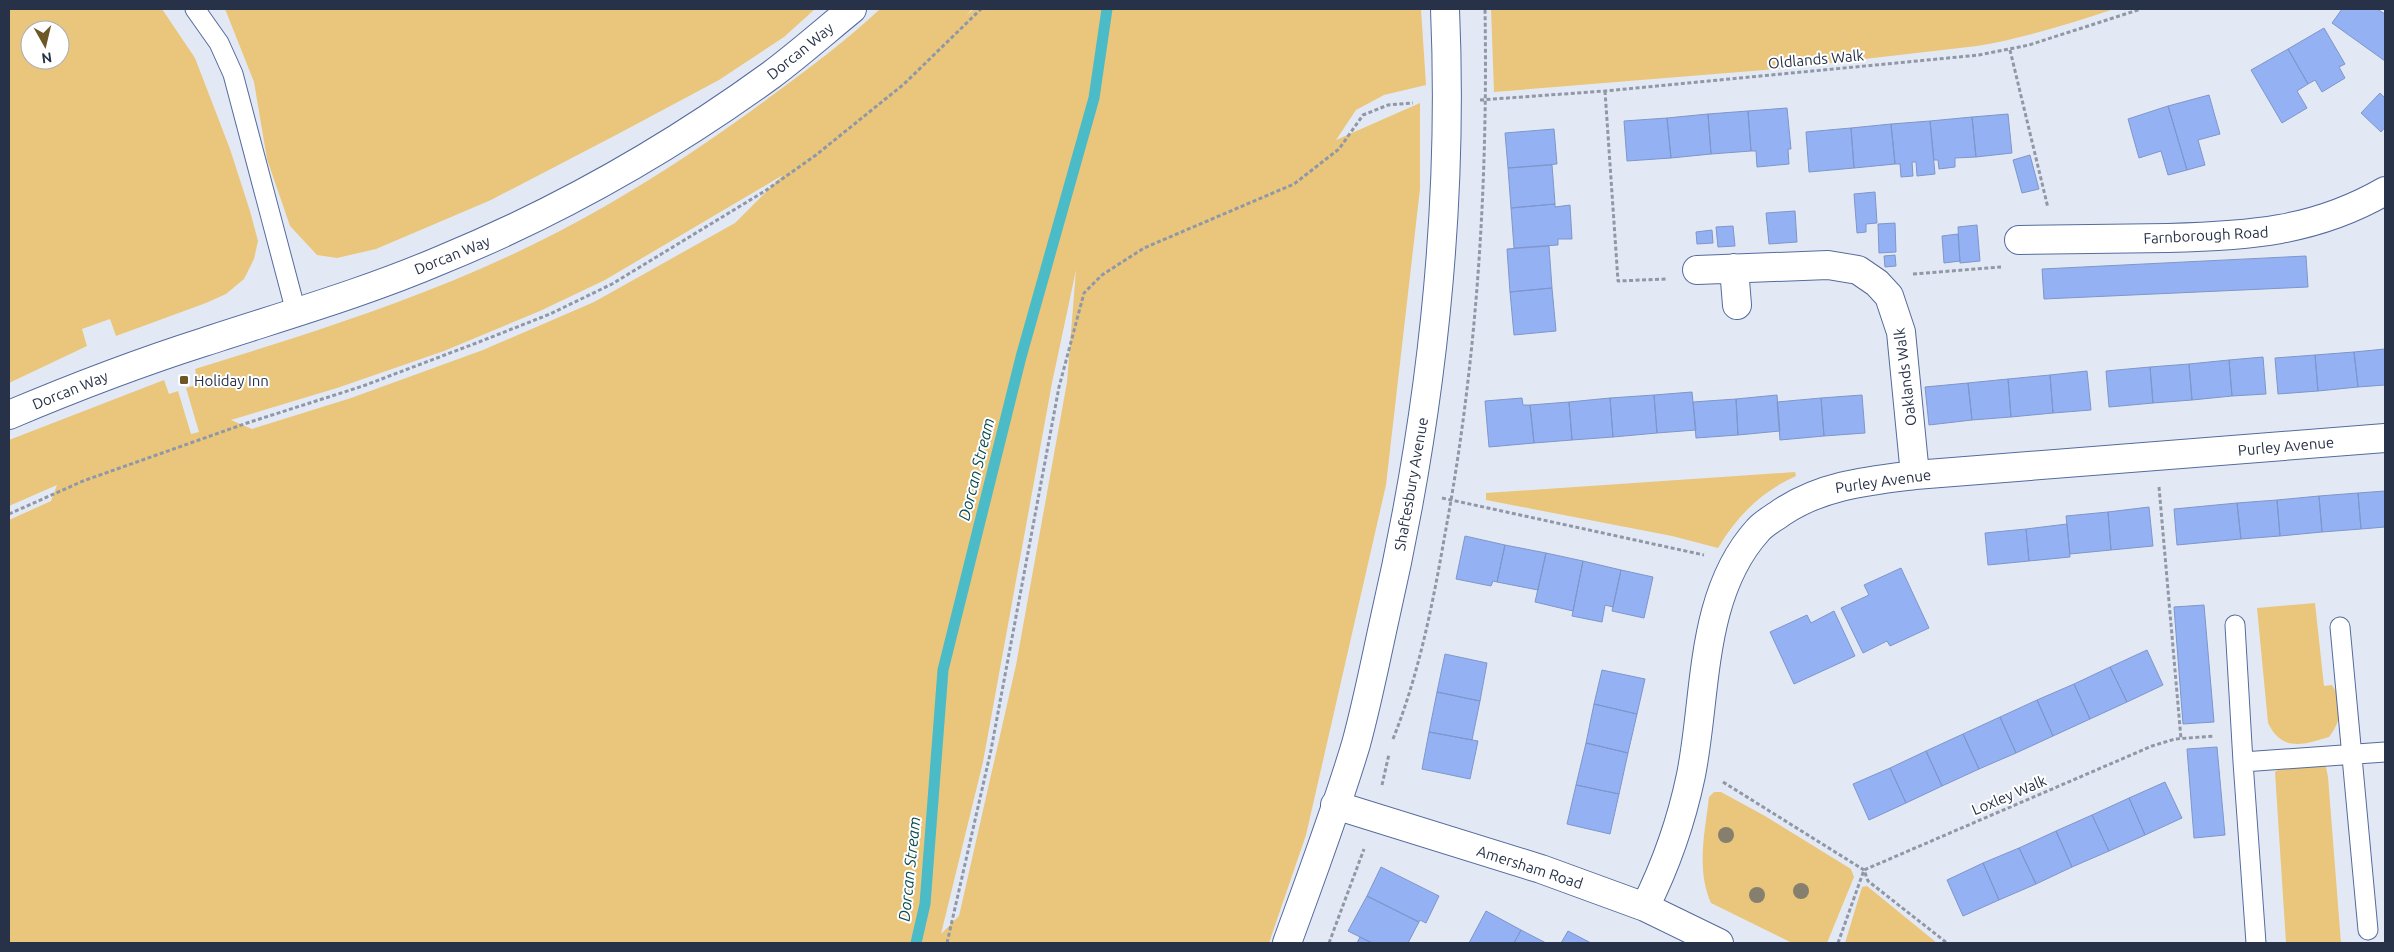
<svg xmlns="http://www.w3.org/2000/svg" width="2394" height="952" font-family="Ubuntu,sans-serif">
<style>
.green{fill:#e9c67b;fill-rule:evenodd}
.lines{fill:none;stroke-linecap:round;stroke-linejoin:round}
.stream{stroke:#4bbbc8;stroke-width:11}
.building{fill:#93b1f3;stroke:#7e96cb}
.lane-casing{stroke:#556b9d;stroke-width:21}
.street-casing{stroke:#556b9d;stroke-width:30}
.secondary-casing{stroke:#556b9d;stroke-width:30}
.path{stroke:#9098a8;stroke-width:3;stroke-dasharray:4 2.5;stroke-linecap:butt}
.lane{stroke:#fff;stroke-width:19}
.street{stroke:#fff;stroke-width:28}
.secondary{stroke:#fff;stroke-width:28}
.tree{fill:#867f6e}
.poi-dot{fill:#6d5727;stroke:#fff;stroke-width:2}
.labels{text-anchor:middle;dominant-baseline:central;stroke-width:4;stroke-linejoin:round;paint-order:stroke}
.street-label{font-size:15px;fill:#273147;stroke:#fff}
.poi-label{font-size:15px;fill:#273147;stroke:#fff;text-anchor:start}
.water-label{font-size:16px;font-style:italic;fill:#084d54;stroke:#fff}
</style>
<rect width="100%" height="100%" fill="#e3e9f4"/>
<!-- green -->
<path class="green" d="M9,9H162L195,58L230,149L250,211L258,241L254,259L244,279L226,294L206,303L116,336L110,319L82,329L87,346L9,383ZM30,30H60V60H30Z
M225,9H815L784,37L719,80L616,135L491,200L376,249L337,258L317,255L290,226L267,159L254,82Z
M880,9H972L967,15L974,9H1421L1426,85L1384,95L1356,110L1336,140L1420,103V189L1386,485L1306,835L1269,943H9V520L51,501L57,485L9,506V440L164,380L169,394L178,391L191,434L199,432L186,388L198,384L195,369C292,339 388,309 480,269C584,224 680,164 770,97C808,69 846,41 880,9ZM783,175L735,223L594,302L483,350L351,398L252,429L231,420L337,388L444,351L540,311L605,280ZM1076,270L1067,382L1016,665L959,916L941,934L983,762L1052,383Z
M1491,9H2114C2069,24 2024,38 1977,46L1777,69L1494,92Z
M1795,472L1796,476C1762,491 1737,516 1718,548L1672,536L1486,500V493Z
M2315,603L2324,686L2332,685C2344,703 2342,720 2329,737C2303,745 2282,752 2268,723L2257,608Z
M2319,764L2326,767L2328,777L2341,943H2286L2275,772L2281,768Z
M1714,792H1721L1765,816L1851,869L1854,877L1827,943H1792L1711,903C1696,869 1705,832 1709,797Z
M1867,886L1937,943H1845L1862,887Z"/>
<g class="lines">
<!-- stream -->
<path class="stream" d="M916,943L925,904L943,670L1021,357L1094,98L1107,9"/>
</g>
<!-- building -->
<path class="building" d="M2342,9H2377L2385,14V61L2332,23Z
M2324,28L2345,64L2339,67L2345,78L2322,92L2315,80L2308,84L2288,49Z
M2288,49L2308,84L2297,91L2307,108L2282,123L2251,70Z
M2380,93L2385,98V127L2381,132L2361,113Z
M2209,95L2220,134L2198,140L2205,165L2187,170L2168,106Z
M2168,106L2187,170L2168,175L2161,151L2139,158L2128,119Z
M1787,108L1791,149H1788L1789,164L1757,167L1756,151H1751L1748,111Z
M1748,111L1751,151L1711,154L1708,114Z
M1708,114L1711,154L1671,158L1667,118Z
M2008,114L2012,153L1976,157L1972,117Z
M1972,117L1976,157L1955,158V167L1939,169L1938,160H1934L1930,121Z
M1667,118L1671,158L1627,161L1624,121Z
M1930,121L1935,174L1917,176L1916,162H1912L1913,176L1901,177L1900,164H1895L1891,124Z
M1891,124L1895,164L1854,168L1851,128Z
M1851,128L1854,168L1809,172L1806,132Z
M1554,129L1557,164L1508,168L1505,133Z
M2030,155L2039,189L2022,193L2013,160Z
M1552,165L1555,204L1511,208L1508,168Z
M1875,192L1877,223L1866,224V232L1857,233L1854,194Z
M1555,204V207L1570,205L1572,239H1558V245L1514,248L1511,208Z
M1795,211L1797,242L1769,244L1766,213Z
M1895,223L1896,252L1879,253L1878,224Z
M1977,225L1980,261L1960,263L1958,227Z
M1733,226L1735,246L1718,247L1716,227Z
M1712,230L1713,243L1697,244L1696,232Z
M1958,234L1960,261L1944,263L1942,236Z
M1549,246L1552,288L1510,292L1507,249Z
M1895,255L1896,266L1885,267L1884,256Z
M2306,256L2308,287L2044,299L2042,269Z
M1552,288L1556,331L1514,335L1510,292Z
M2385,349V385L2358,387L2354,352Z
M2354,352L2358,387L2318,391L2315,355Z
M2315,355L2318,391L2278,394L2275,358Z
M2263,357L2266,394L2232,396L2229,360Z
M2229,360L2232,396L2192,400L2189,364Z
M2189,364L2192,400L2153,403L2150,367Z
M2150,367L2153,403L2109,407L2106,371Z
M2087,371L2091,410L2053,413L2050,375Z
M2050,375L2053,413L2011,417L2008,379Z
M2008,379L2011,417L1972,420L1968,383Z
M1968,383L1972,420L1929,425L1925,387Z
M1692,392L1696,430L1657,433L1654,395Z
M1654,395L1657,433L1613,437L1610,398Z
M1777,395L1780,431L1738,435L1736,399Z
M1862,395L1865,433L1824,436L1821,398Z
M1522,398L1523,405H1530L1534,443L1489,447L1485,401Z
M1610,398L1613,437L1572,440L1569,402Z
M1821,398L1824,436L1780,440L1777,402Z
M1736,399L1738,435L1696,438L1693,402Z
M1569,402L1572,440L1534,443L1530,405Z
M2385,491V527L2361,529L2358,493Z
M2358,493L2361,529L2322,532L2319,496Z
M2319,496L2322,532L2280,536L2277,500Z
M2277,500L2280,536L2241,539L2237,503Z
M2237,503L2241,539L2177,545L2174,509Z
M2149,507L2153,546L2111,550L2108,512Z
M2108,512L2111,550L2070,554L2066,516Z
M2067,524L2070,557L2029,561L2026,529Z
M2026,529L2029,561L1988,565L1985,533Z
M1465,536L1505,545L1497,582L1493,581L1491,586L1456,579Z
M1505,545L1546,553L1538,590L1497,582Z
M1546,553L1583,561L1573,611L1535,602Z
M1583,561L1621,570L1613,607L1605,605L1602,622L1572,616Z
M1901,568L1929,628L1890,646L1887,641L1863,653L1841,608L1869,595L1864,585Z
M1621,570L1653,577L1644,618L1612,611Z
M2204,605L2214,722L2183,724L2174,607Z
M1834,611L1855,656L1794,684L1770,632L1807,615L1811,623Z
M2147,650L2163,685L2127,702L2110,667Z
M1445,654L1487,663L1480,701L1437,692Z
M2110,667L2127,702L2090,719L2074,684Z
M1602,670L1645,679L1637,714L1594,704Z
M2074,684L2090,719L2053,736L2037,700Z
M1437,692L1480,701L1472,740L1429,732Z
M2037,700L2053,736L2016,753L2000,717Z
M1594,704L1637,714L1628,753L1586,743Z
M2000,717L2016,753L1979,769L1963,734Z
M1429,732L1478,741L1470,779L1422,769Z
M1963,734L1979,769L1942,786L1926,751Z
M1586,743L1628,753L1619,794L1576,785Z
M2217,747L2225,835L2194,838L2187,749Z
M1926,751L1942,786L1906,803L1890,768Z
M1890,768L1906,803L1869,820L1853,784Z
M2165,782L2182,818L2145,835L2129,798Z
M1576,785L1619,794L1610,834L1567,824Z
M2129,798L2145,835L2109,851L2092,815Z
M2092,815L2109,851L2072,867L2056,831Z
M2056,831L2072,867L2036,884L2019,848Z
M2019,848L2036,884L1999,900L1983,863Z
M1983,863L1999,900L1963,916L1947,880Z
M1381,867L1439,896L1426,923L1420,920L1419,922L1367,896Z
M1367,896L1419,922L1408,943H1372L1348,931Z
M1486,911L1521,930L1514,943H1469Z
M1521,930L1546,943H1514Z
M1568,931L1591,943H1561Z
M1360,937L1372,943H1357Z"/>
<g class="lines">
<!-- lane casing -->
<g class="lane-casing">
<path id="lane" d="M195,9L219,43L233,74L296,312
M2235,625L2243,762L2385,752
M2340,627L2368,930
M2243,762L2256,943"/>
</g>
<!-- street casing -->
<g class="street-casing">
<path id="street" d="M2019,240C2068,239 2118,239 2168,238C2247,236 2314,232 2385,191
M1734,268L1737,305
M1697,270L1828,265L1858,270L1877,283L1889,296L1901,332L1915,475
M1335,805L1541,869L1645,907L1719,943
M1645,907C1667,863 1681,823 1691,775C1707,695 1699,595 1758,530C1764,523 1774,518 1782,512C1823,485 1867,481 1915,475L2385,438"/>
</g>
<!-- secondary casing -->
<g class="secondary-casing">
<path id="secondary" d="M9,415C73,388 138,363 204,342C283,316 364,293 441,260C558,212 669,149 771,75C799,54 825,31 852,9
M1287,943C1311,877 1336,811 1356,744C1367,704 1375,663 1384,622C1430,422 1454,215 1445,9"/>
</g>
<!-- path -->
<path class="path" d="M2010,50L2048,208
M1605,91L1618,281L1667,279
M1480,100L1605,91L1979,55L2029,45L2141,9
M1913,274L2001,267
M2159,487L2181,739
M1442,498L1704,555
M9,514L83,481L247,423L363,386L479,342L550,314L612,284L765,191L816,155L904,84L981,9
M1393,739C1419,674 1433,603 1445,534C1477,362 1488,184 1485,9
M1723,782L1864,870L1868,881L1947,943
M1382,785L1389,754
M947,943L991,750L1059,387L1084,293L1102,275L1144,248L1294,184L1339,149L1363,115L1388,105L1413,103
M1329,943L1364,849
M1838,943L1864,870L2152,746L2175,739L2214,736"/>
<!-- lane -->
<use href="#lane" class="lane"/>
<!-- street -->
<use href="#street" class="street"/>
<!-- secondary -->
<use href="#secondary" class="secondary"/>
</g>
<!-- trees -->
<g class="tree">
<circle cx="1726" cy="835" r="8"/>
<circle cx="1801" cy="891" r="8"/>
<circle cx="1757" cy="895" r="8"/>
</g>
<!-- markers -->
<rect class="poi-dot" x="179" y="375" width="10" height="10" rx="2.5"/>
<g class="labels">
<!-- street labels -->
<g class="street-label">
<text transform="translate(800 51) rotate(-39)">Dorcan Way</text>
<text transform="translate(1816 59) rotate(-5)">Oldlands Walk</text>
<text transform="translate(2206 235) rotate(-3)">Farnborough Road</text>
<text transform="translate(452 255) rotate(-22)">Dorcan Way</text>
<text transform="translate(1905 377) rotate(-97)">Oaklands Walk</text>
<text transform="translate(70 390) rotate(-22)">Dorcan Way</text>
<text transform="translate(2286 446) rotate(-5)">Purley Avenue</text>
<text transform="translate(1883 481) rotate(-8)">Purley Avenue</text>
<text transform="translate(1411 484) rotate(-80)">Shaftesbury Avenue</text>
<text transform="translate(2009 795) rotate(-23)">Loxley Walk</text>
<text transform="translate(1530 867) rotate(18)">Amersham Road</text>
</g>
<!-- poi labels -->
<g class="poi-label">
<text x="194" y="380">Holiday Inn</text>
</g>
<!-- water labels -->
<g class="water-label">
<text transform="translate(976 469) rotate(-76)">Dorcan Stream</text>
<text transform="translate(909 869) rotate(-84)">Dorcan Stream</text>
</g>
</g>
<!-- border -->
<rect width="2394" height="952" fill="none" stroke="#273147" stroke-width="20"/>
<!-- north arrow -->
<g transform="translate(45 45) rotate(172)"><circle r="24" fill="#ffffff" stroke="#a9adb5"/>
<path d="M0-4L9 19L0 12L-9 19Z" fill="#6d5727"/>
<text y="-8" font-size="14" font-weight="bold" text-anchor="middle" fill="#273147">N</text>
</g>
</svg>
